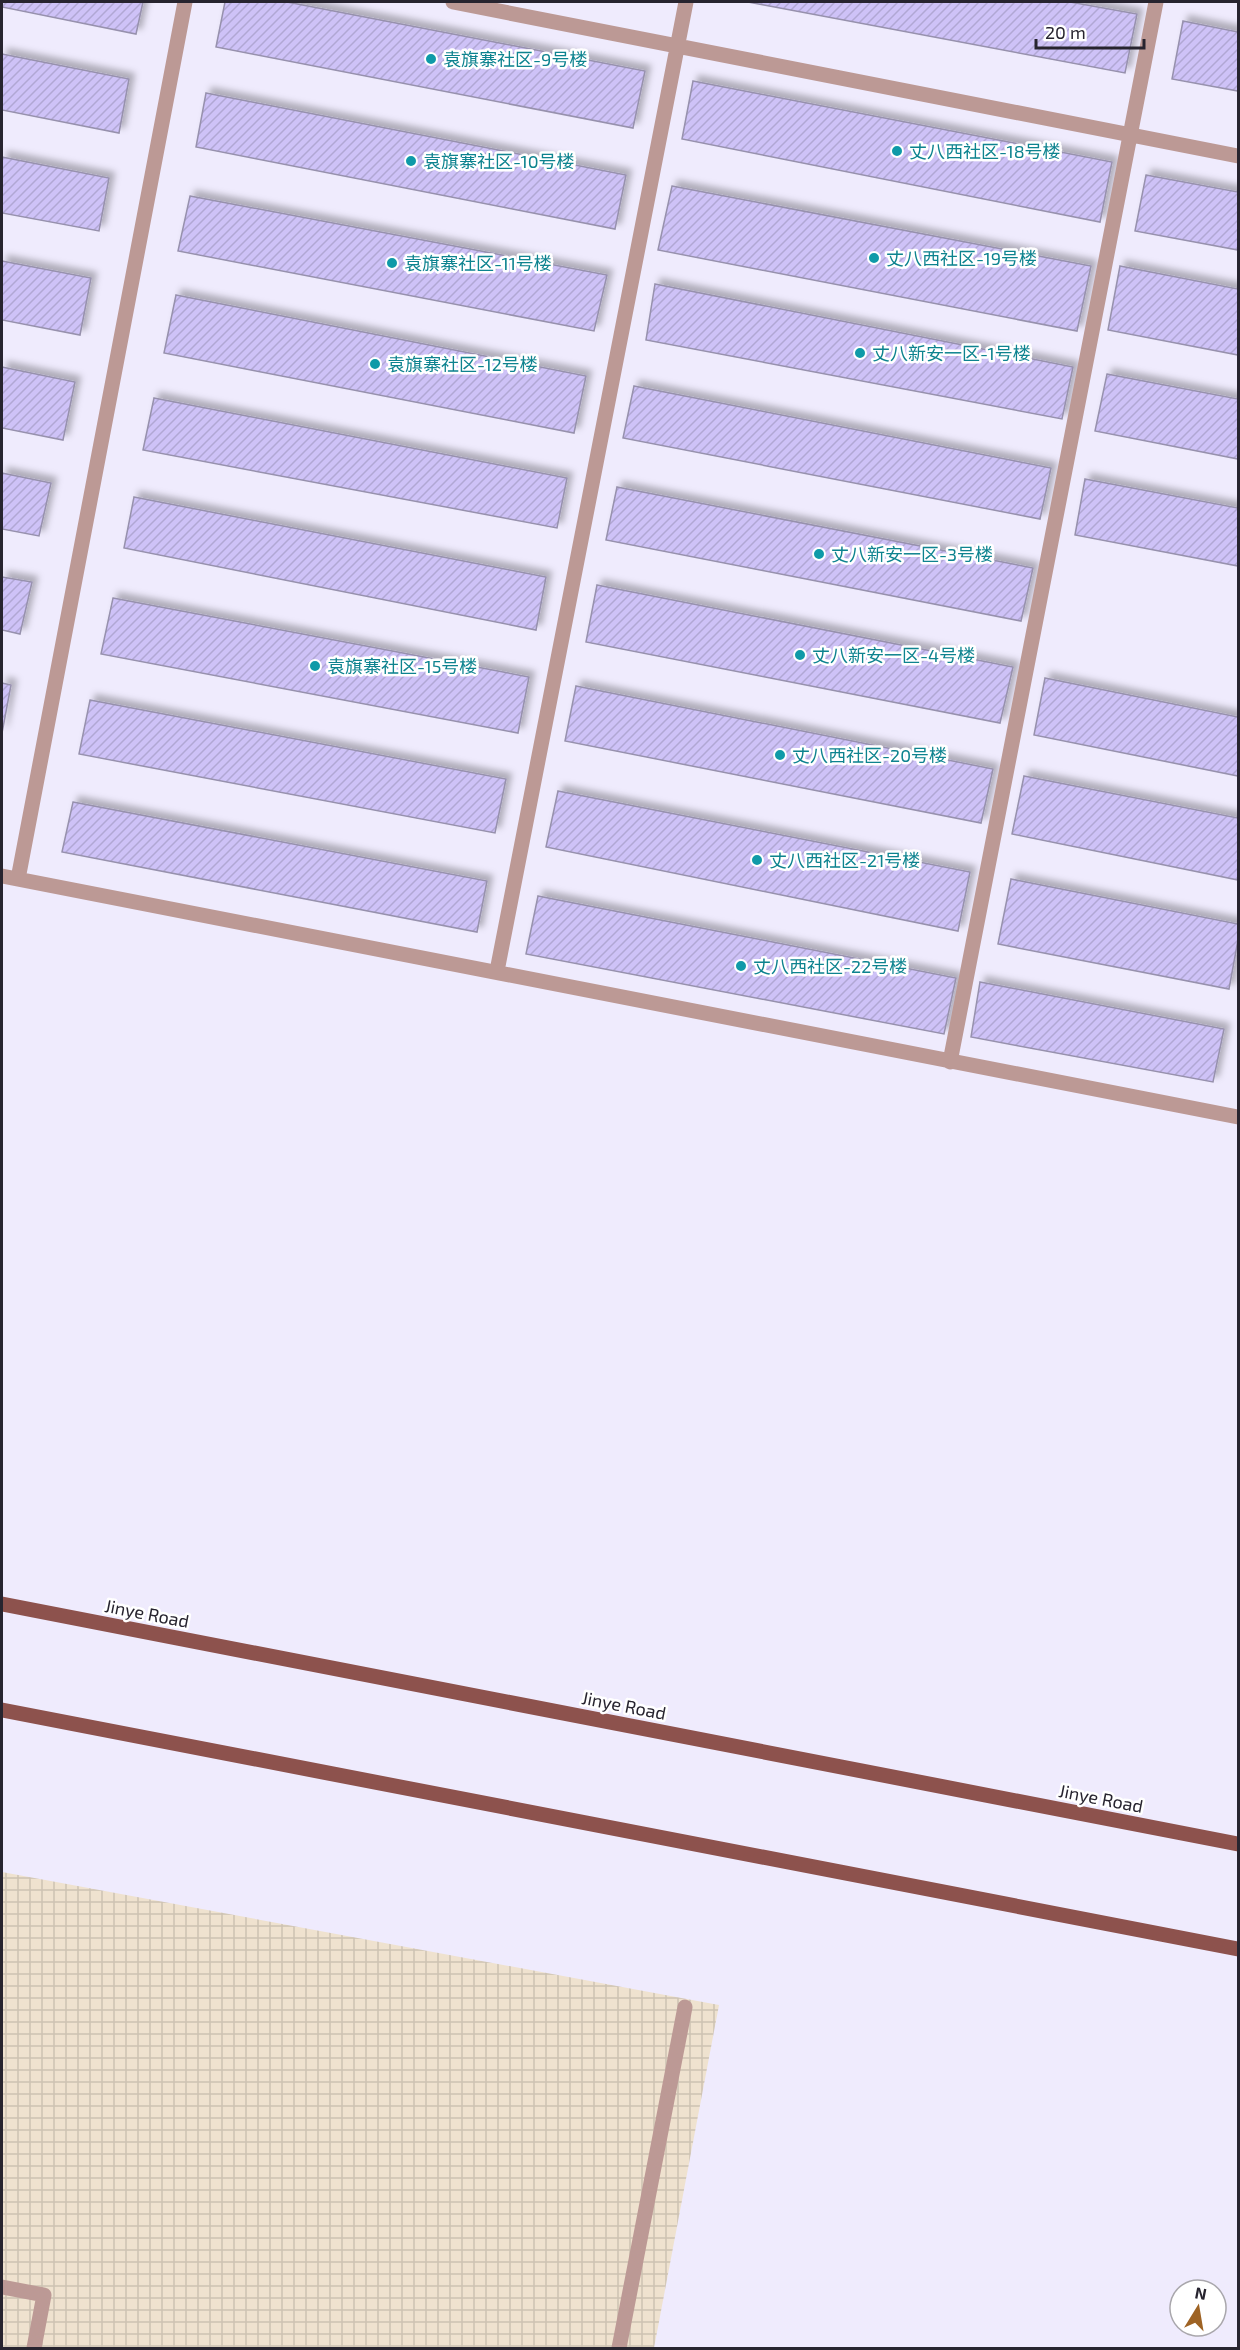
<svg xmlns="http://www.w3.org/2000/svg" width="1240" height="2350" font-family="'Exo 2','Noto Sans SC',sans-serif">
<style>
.industrial{fill:url(#industrial-grid)}
.building{fill:url(#building-hatch);stroke:#9791ad;stroke-width:1.5;filter:url(#shadow)}
.lines{fill:none;stroke-linecap:round;stroke-linejoin:round}
.minor{stroke:#bc9995;stroke-width:15}
.major{stroke:#8d524d;stroke-width:15}
.culture-dot{fill:#0f9aa8;stroke:#fff;stroke-width:2}
.labels{text-anchor:middle;dominant-baseline:central;stroke-width:5;stroke-linejoin:round;paint-order:stroke}
.culture-label{font-size:18px;fill:#0d838f;stroke:#fff;text-anchor:start}
.street-label{font-size:18px;fill:#27242f;stroke:#fff}
</style>
<defs>
<pattern id="industrial-grid" width="8" height="8" patternUnits="userSpaceOnUse" patternTransform="scale(1.5)"><rect width="8" height="8" fill="#efe2cf"/><path d="M0 4h8M4 0v8" fill="none" stroke="#cdc2b2"/></pattern>
<pattern id="building-hatch" width="6" height="6" patternUnits="userSpaceOnUse" patternTransform="scale(1.5)"><rect width="6" height="6" fill="#cec2f7"/><path d="M-1 1l2-2M0 6l6-6M5 7l2-2" fill="none" stroke="#b1a7d4"/></pattern>
<filter id="shadow"><feDropShadow dx="5.5" dy="-5.5" stdDeviation="3" flood-color="#0004"/></filter>
</defs>
<rect width="100%" height="100%" fill="#efebfd"/>
<!-- industrial -->
<path class="industrial" d="M2,1872L719,2005L654,2348H2Z"/>
<!-- building -->
<path class="building" d="M2,2H143L136,34L2,7Z
M225,2H287L645,71L633,128L216,47Z
M748,2H1070L1137,14L1125,73Z
M1183,21L1238,32V91L1172,79Z
M2,54L129,79L119,133L2,110Z
M693,81L1112,162L1100,222L682,139Z
M206,93L626,175L615,229L196,147Z
M2,157L109,178L99,231L2,213Z
M1146,175L1238,192V250L1135,231Z
M672,186L1091,266L1077,331L658,250Z
M190,196L607,275L594,331L178,251Z
M2,261L91,278L80,335L2,320Z
M1120,266L1238,289V355L1108,330Z
M655,284L1073,367L1062,419L646,340Z
M176,295L586,376L574,433L164,353Z
M2,367L75,382L63,440L2,428Z
M1107,374L1238,399V459L1095,431Z
M634,386L1051,468L1040,519L623,438Z
M154,398L567,478L557,528L143,450Z
M2,473L51,483L39,536L2,529Z
M1085,479L1238,508V566L1075,535Z
M617,487L1033,568L1021,621L606,540Z
M134,497L546,577L536,630L124,548Z
M2,577L32,582L20,634L2,630Z
M597,585L1013,667L1000,723L586,642Z
M113,598L529,677L518,733L101,654Z
M1045,678L1238,717V776L1034,735Z
M2,683L11,685L2,733Z
M576,686L993,769L981,823L565,741Z
M90,700L506,779L495,833L79,754Z
M1024,776L1238,818V880L1012,834Z
M558,791L970,872L958,931L546,847Z
M73,802L487,881L477,932L62,852Z
M1011,879L1238,924V940L1229,989L998,944Z
M538,896L956,978L944,1034L526,954Z
M980,982L1224,1029L1213,1082L971,1037Z"/>
<g class="lines">
<!-- minor -->
<path class="minor" d="M453,2L1238,156
M2,876L1238,1117
M18,879L185,2
M497,971L686,2
M950,1062L1156,2
M2,2287L44,2295L34,2348
M619,2348L685,2007"/>
<!-- major -->
<path class="major" d="M2,1604L1238,1844
M2,1710L1238,1949"/>
</g>
<!-- markers -->
<g class="culture-dot">
<circle cx="431" cy="59" r="6"/>
<circle cx="897" cy="151" r="6"/>
<circle cx="411" cy="161" r="6"/>
<circle cx="874" cy="258" r="6"/>
<circle cx="392" cy="263" r="6"/>
<circle cx="860" cy="353" r="6"/>
<circle cx="375" cy="364" r="6"/>
<circle cx="819" cy="554" r="6"/>
<circle cx="800" cy="655" r="6"/>
<circle cx="315" cy="666" r="6"/>
<circle cx="780" cy="755" r="6"/>
<circle cx="757" cy="860" r="6"/>
<circle cx="741" cy="966" r="6"/>
</g>
<g class="labels">
<!-- culture labels -->
<g class="culture-label">
<text x="443" y="59">袁旗寨社区-9号楼</text>
<text x="909" y="151">丈八西社区-18号楼</text>
<text x="423" y="161">袁旗寨社区-10号楼</text>
<text x="886" y="258">丈八西社区-19号楼</text>
<text x="404" y="263">袁旗寨社区-11号楼</text>
<text x="872" y="353">丈八新安一区-1号楼</text>
<text x="387" y="364">袁旗寨社区-12号楼</text>
<text x="831" y="554">丈八新安一区-3号楼</text>
<text x="812" y="655">丈八新安一区-4号楼</text>
<text x="327" y="666">袁旗寨社区-15号楼</text>
<text x="792" y="755">丈八西社区-20号楼</text>
<text x="769" y="860">丈八西社区-21号楼</text>
<text x="753" y="966">丈八西社区-22号楼</text>
</g>
<!-- street labels -->
<g class="street-label">
<text transform="translate(147 1613) rotate(11)">Jinye Road</text>
<text transform="translate(624 1705) rotate(11)">Jinye Road</text>
<text transform="translate(1101 1798) rotate(11)">Jinye Road</text>
</g>
</g>
<!-- border -->
<rect width="1240" height="2350" fill="none" stroke="#27242f" stroke-width="6"/>
<!-- north arrow -->
<g transform="translate(1198 2308) rotate(11)"><circle r="28" fill="#ffffff" stroke="#a9a7ac" stroke-width="1.5"/>
<path d="M0-4.5L10 22L0 15L-10 22Z" fill="#9e6324"/>
<text y="-9" font-size="16" font-weight="bold" text-anchor="middle" fill="#27242f">N</text>
</g>
<!-- scale -->
<path d="M1036 39v9h108v-9" fill="none" stroke="#27242f" stroke-width="3"/>
<text x="1045" y="39" font-size="18" fill="#27242f" stroke="#ffffff" stroke-width="4.5" paint-order="stroke">20 m</text>
</svg>
